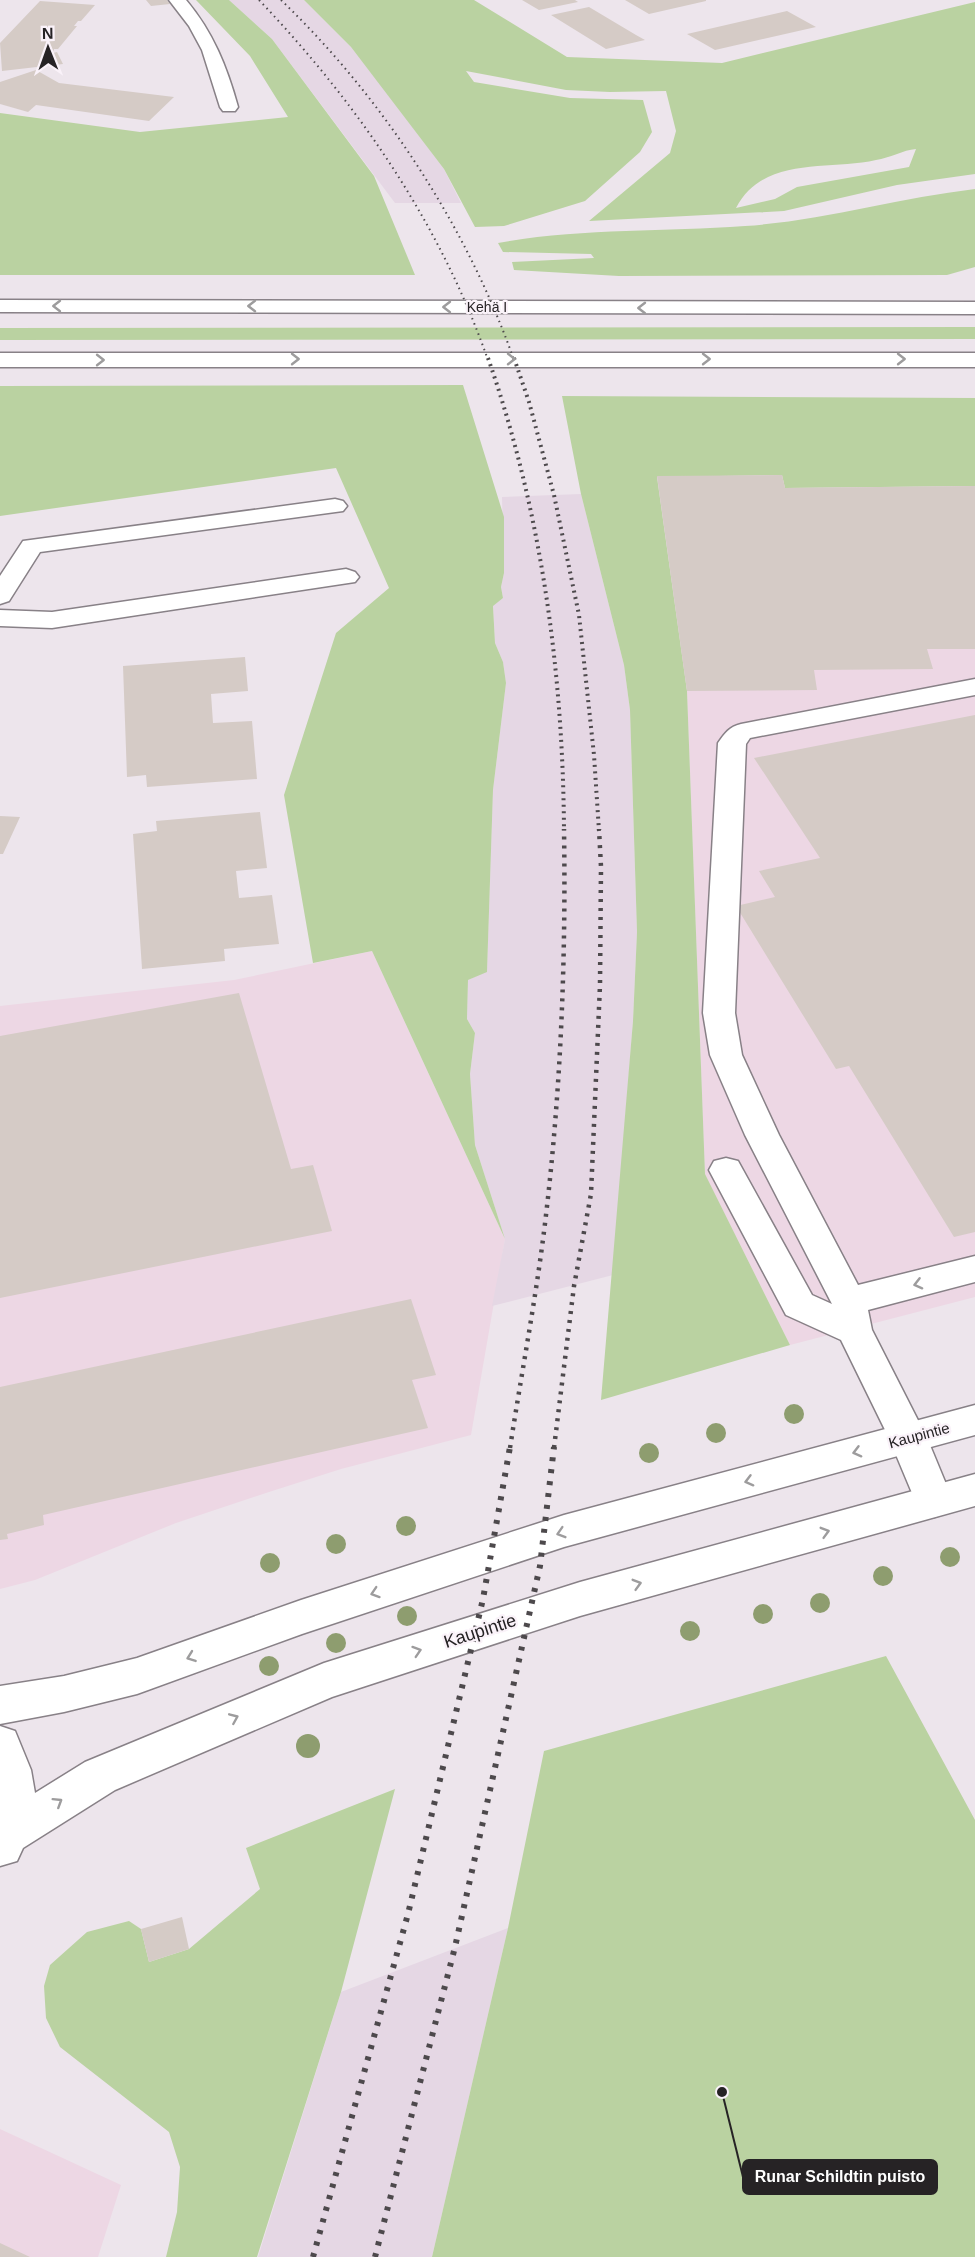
<svg xmlns="http://www.w3.org/2000/svg" width="975" height="2257" font-family="Arial,sans-serif">
<style>
.commercial{fill:#edd7e4}
.built{fill:#e5d7e4}
.green{fill:#bad2a1;fill-rule:evenodd}
.building{fill:#d5cbc6}
.lines{fill:none;stroke-linecap:round;stroke-linejoin:round}
.lane-casing{stroke:#888187;stroke-width:3}
.secondary-casing{stroke:#888187;stroke-width:3}
.highway-casing{stroke:#888187;stroke-width:3}
.lane{fill:#fff;fill-rule:evenodd}
.secondary{fill:#fff;fill-rule:evenodd}
.highway{fill:#fff;fill-rule:evenodd}
.rail-far3{stroke:#4d494c;stroke-width:2;stroke-dasharray:1.5 4;stroke-linecap:butt}
.rail-far2{stroke:#4d494c;stroke-width:4;stroke-dasharray:2 4.5;stroke-linecap:butt}
.rail-far1{stroke:#4d494c;stroke-width:4.5;stroke-dasharray:3 6;stroke-linecap:butt}
.rail{stroke:#4d494c;stroke-width:6;stroke-dasharray:4 8;stroke-linecap:butt}
.tree{fill:#8e9d6f}
.oneway{stroke:#9d9c9d}
.labels{text-anchor:middle;dominant-baseline:central;stroke-width:4.5;stroke-linejoin:round;paint-order:stroke}
.far-street-label{font-size:14px;fill:#262325;stroke:#faf2f9}
.street-label{font-size:15px;fill:#262325;stroke:#faf2f9}
.near-street-label{font-size:18px;fill:#262325;stroke:#faf2f9}
.leader{fill:none;stroke:#262325;stroke-width:2}
.callout-dot{fill:#262325;stroke:#faf2f9;stroke-width:2}
.callout{fill:#262325;stroke:#262325;stroke-width:2}
.callout-label{font-size:16px;text-anchor:middle;font-weight:bold;fill:#fff}
</style>
<rect width="100%" height="100%" fill="#ede5ec"/>
<!-- commercial -->
<path class="commercial" d="M782,475L785,488L975,486V1297L790,1345L705,1175L687,691L657,476Z
M372,951L505,1239L471,1435L341,1469L269,1492L176,1523L35,1580L0,1589V1006L234,980Z
M0,2129L121,2185L98,2257H0Z"/>
<!-- built -->
<path class="built" d="M229,0H304L351,47L380,84L444,169L461,203H395L272,39Z
M581,494L624,665L630,710L637,932L633,1021L613,1275L492,1306L505,1239L475,1145L470,1074L475,1033L467,1019L468,980L487,971L493,790L506,683L503,662L495,643L493,605L503,598L501,587L504,573L502,497Z
M508,1928L432,2257H258L341,1992Z"/>
<!-- green -->
<path class="green" d="M196,0H229L272,39L374,176L415,275H0V113L140,132L288,117L250,56Z
M304,0H474L567,57L722,63L975,2V174L897,185L784,211L589,221L670,153L676,131L666,91L610,92L566,90L466,71L474,82L570,98L643,100L652,132L640,152L585,201L504,226L475,227L444,169L351,47ZM916,149L909,167L797,187L775,199L736,208C764,155 828,171 876,160C890,158 903,150 916,149Z
M975,189V267L947,275L619,276L514,270L512,262L594,258L591,254L503,252L498,243C579,228 662,232 745,226C822,221 898,198 975,189Z
M975,327V339L0,340V328Z
M463,385L504,517V573L501,587L503,598L493,606L495,643L503,662L506,683L493,790L487,972L468,980L467,1019L475,1033L470,1074L475,1145L505,1239L372,951L313,963L284,795L336,633L389,588L336,468L0,516V386Z
M562,396L975,398V486L785,488L782,475L657,477L687,691L705,1174L790,1345L601,1400L633,1021L637,932L630,710L624,665L581,494Z
M886,1656L975,1820V2257H432L508,1928L544,1751Z
M395,1789L341,1992L257,2257H166L177,2212L180,2167L169,2132L60,2047L46,2018L44,1986L50,1965L87,1932L129,1921L141,1929L149,1962L189,1949L260,1889L246,1848Z"/>
<!-- building -->
<path class="building" d="M146,0H167L170,4L151,6Z
M522,0H575L578,2L539,10Z
M625,0H706V1L649,14Z
M40,1L95,5L81,21H78L74,26H77L58,49H54L53,53L57,52L63,64L2,71L0,43Z
M589,7L636,35L645,40L606,49L551,15Z
M787,11L816,27L715,50L687,34Z
M36,70L59,83L174,97L149,121L36,105L28,112L0,104V82Z
M782,475L785,488L975,486V649H927L933,669L814,670L817,690L687,691L657,476Z
M245,657L248,691L211,694L213,723L252,721L257,779L147,787L146,775L127,777L123,666Z
M975,715V1232L954,1237L849,1066L836,1069L736,906L775,897L759,871L820,858L754,758Z
M260,812L267,868L236,871L239,898L272,895L279,944L224,949L225,961L142,969L133,834L157,831L156,821Z
M0,816L20,817L3,854H0Z
M239,993L291,1169L313,1165L332,1231L0,1298V1036Z
M411,1299L436,1375L412,1380L428,1428L43,1515L44,1525L7,1534L8,1539L0,1540V1387Z
M182,1917L189,1949L149,1962L141,1929Z
M0,2243L30,2257H0Z"/>
<g class="lines">
<!-- lane casing -->
<g class="lane-casing">
<path id="lane" d="M169,0H186C213,32 227,67 238,107L235,111H223L220,107L202,50L189,26Z
M335,499L343,501L347,506L343,511L40,552L9,601L0,604V576L23,541Z
M346,569L355,572L359,577L355,582L52,628L0,626V610L52,612Z
M975,679V695L750,738L746,744L735,1013L742,1055L779,1135L858,1285L975,1256V1282L868,1310L872,1330L927,1438L953,1501L948,1512L934,1517L920,1512L889,1438L841,1340L786,1315L709,1170L714,1161L726,1158L738,1161L812,1295L832,1304L745,1135L710,1055L703,1013L718,743C725,733 729,727 741,724Z"/>
</g>
<!-- secondary casing -->
<g class="secondary-casing">
<path id="secondary" d="M975,1405V1435L564,1547L302,1634L137,1694L64,1712L0,1724V1686L64,1676L137,1658L301,1600L564,1515Z
M975,1474V1506L580,1616L332,1697L115,1790L23,1848L17,1861L0,1866V1726L15,1731L31,1770L35,1793L85,1762L324,1663L580,1582Z"/>
</g>
<!-- highway casing -->
<g class="highway-casing">
<path id="highway" d="M0,300L975,302V314L0,312Z
M0,353H975V367H0Z"/>
</g>
<!-- lane -->
<use href="#lane" class="lane"/>
<!-- secondary -->
<use href="#secondary" class="secondary"/>
<!-- highway -->
<use href="#highway" class="highway"/>
<!-- rail-far3 -->
<path class="rail-far3" d="M259,0C358,104 440,223 488,360
M281,0C383,98 467,227 514,360"/>
<!-- rail-far2 -->
<path class="rail-far2" d="M488,358C541,510 563,670 564,831
M514,358L529,402L554,495L579,615L594,755L599,831"/>
<!-- rail-far1 -->
<path class="rail-far1" d="M510,1448C522,1370 537,1293 546,1215C561,1087 566,957 564,829
M554,1448L574,1286L591,1194L600,985L601,867L599,829"/>
<!-- rail -->
<path class="rail" d="M313,2257L408,1914L483,1599L510,1447
M375,2257L455,1947L540,1566L554,1447"/>
</g>
<!-- trees -->
<g class="tree">
<circle cx="794" cy="1414" r="10"/>
<circle cx="716" cy="1433" r="10"/>
<circle cx="649" cy="1453" r="10"/>
<circle cx="406" cy="1526" r="10"/>
<circle cx="336" cy="1544" r="10"/>
<circle cx="950" cy="1557" r="10"/>
<circle cx="270" cy="1563" r="10"/>
<circle cx="883" cy="1576" r="10"/>
<circle cx="820" cy="1603" r="10"/>
<circle cx="763" cy="1614" r="10"/>
<circle cx="407" cy="1616" r="10"/>
<circle cx="690" cy="1631" r="10"/>
<circle cx="336" cy="1643" r="10"/>
<circle cx="269" cy="1666" r="10"/>
<circle cx="308" cy="1746" r="12"/>
</g>
<!-- one-way arrows -->
<defs><path id="oneway-chevron" d="M-2-3.5L2.5 0L-2 3.5" fill="none" stroke-width="1.6" stroke-linecap="round" stroke-linejoin="round" transform="scale(1.5)"/></defs>
<g class="oneway">
<use href="#oneway-chevron" transform="translate(57 306) rotate(180)"/>
<use href="#oneway-chevron" transform="translate(252 306) rotate(-180)"/>
<use href="#oneway-chevron" transform="translate(447 307) rotate(-180)"/>
<use href="#oneway-chevron" transform="translate(642 308) rotate(-180)"/>
<use href="#oneway-chevron" transform="translate(295 359)"/>
<use href="#oneway-chevron" transform="translate(511 359)"/>
<use href="#oneway-chevron" transform="translate(706 359)"/>
<use href="#oneway-chevron" transform="translate(901 359)"/>
<use href="#oneway-chevron" transform="translate(100 360)"/>
<use href="#oneway-chevron" transform="translate(918 1284) rotate(166)"/>
<use href="#oneway-chevron" transform="translate(857 1452) rotate(165)"/>
<use href="#oneway-chevron" transform="translate(749 1481) rotate(165)"/>
<use href="#oneway-chevron" transform="translate(825 1532) rotate(-16)"/>
<use href="#oneway-chevron" transform="translate(561 1533) rotate(163)"/>
<use href="#oneway-chevron" transform="translate(637 1584) rotate(-16)"/>
<use href="#oneway-chevron" transform="translate(375 1593) rotate(162)"/>
<use href="#oneway-chevron" transform="translate(417 1651) rotate(-18)"/>
<use href="#oneway-chevron" transform="translate(191 1657) rotate(160)"/>
<use href="#oneway-chevron" transform="translate(234 1718) rotate(-23)"/>
<use href="#oneway-chevron" transform="translate(58 1802) rotate(-32)"/>
</g>
<g class="labels">
<!-- far-street labels -->
<g class="far-street-label">
<text x="487" y="307">Kehä I</text>
</g>
<!-- street labels -->
<g class="street-label">
<text transform="translate(919 1435) rotate(-15)">Kaupintie</text>
</g>
<!-- near-street labels -->
<g class="near-street-label">
<text transform="translate(480 1631) rotate(-18)">Kaupintie</text>
</g>
</g>
<!-- callouts -->
<path class="leader" d="M722 2092L743 2177"/>
<circle class="callout-dot" cx="722" cy="2092" r="6"/>
<rect class="callout" x="743" y="2160" width="194" height="34" rx="6"/>
<g class="callout-label">
<text x="840" y="2182">Runar Schildtin puisto</text>
</g>
<!-- north arrow -->
<g transform="translate(48 48) rotate(359)" stroke="#faf2f9" stroke-width="4.5" paint-order="stroke">
<path d="M0-4.5L10 22L0 15L-10 22Z" fill="#262325"/>
<text y="-9" font-size="16" font-weight="bold" text-anchor="middle" fill="#262325">N</text>
</g>
</svg>
